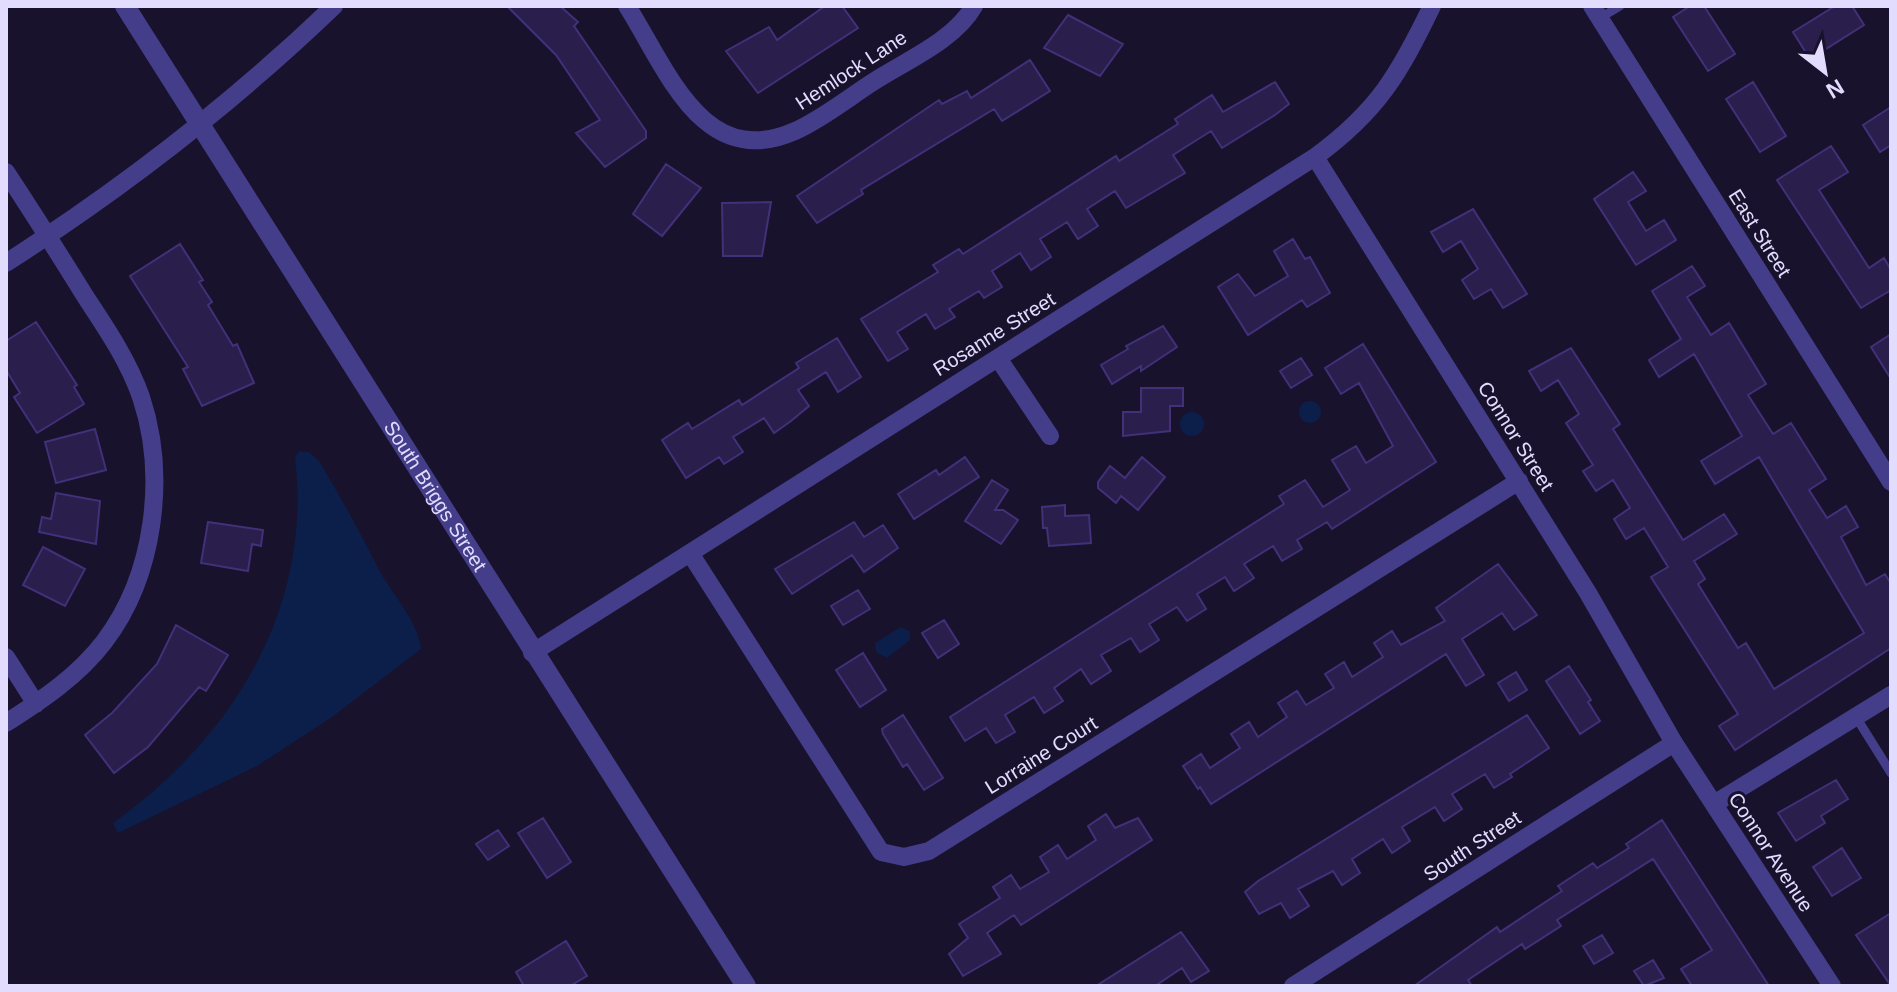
<svg xmlns="http://www.w3.org/2000/svg" width="1897" height="992" font-family="Helvetica,sans-serif">
<style>
.water{fill:#0c1f4b}
.building{fill:#2a1e4d;stroke:#423079;stroke-width:2}
.lines{fill:none;stroke-linecap:round;stroke-linejoin:round}
.service{stroke:#443d8a;stroke-width:9}
.minor{stroke:#443d8a;stroke-width:18}
.tertiary{stroke:#443d8a;stroke-width:20}
.labels{text-anchor:middle;dominant-baseline:central;stroke-width:6;stroke-linejoin:round;paint-order:stroke}
.street-label{font-size:20px;fill:#e2ddff;stroke:#18122c}
</style>
<rect width="100%" height="100%" fill="#18122c"/>
<!-- water -->
<path class="water" d="M1299 412a11 11 0 1 1 22 0a11 11 0 1 1-22 0Z
M1180 424a12 12 0 1 1 24 0a12 12 0 1 1-24 0Z
M299,451L309,452L319,461C340,496 359,530 377,566C390,592 418,620 421,649L332,717L257,766L118,833L113,823C232,738 313,609 295,457Z
M901,627L910,631V640L887,658L876,652L875,643Z"/>
<!-- building -->
<path class="building" d="M507,6H560L578,22L574,26L646,131V138L605,167L576,133L600,120L556,55Z
M825,6H842L858,28L758,93L726,51L769,27L777,40Z
M1690,6H1704L1735,54L1708,71L1673,17Z
M1835,6H1852L1864,25L1810,59L1793,32Z
M1068,15L1123,44L1100,76L1044,48Z
M1030,60L1050,91L1002,121L994,109L861,190L863,194L817,223L797,196L939,100L942,104L967,91L971,98Z
M1275,82L1289,104L1275,115L1222,148L1211,131L1173,155L1185,173L1126,208L1115,191L1087,209L1098,226L1078,239L1067,222L1040,239L1051,257L1031,270L1020,253L992,271L1002,287L984,298L979,291L949,309L955,317L935,329L926,314L897,332L908,349L888,361L861,319L938,272L933,265L959,249L963,254L1116,156L1119,161L1178,124L1175,119L1212,95L1223,112Z
M1753,82L1786,136L1760,152L1726,99Z
M1891,107V145L1880,152L1863,125Z
M1831,146L1848,172L1819,190L1869,268L1884,258L1891,270V290L1861,308L1777,180Z
M666,164L701,188L662,236L633,214Z
M1633,172L1646,191L1628,202L1646,231L1664,220L1676,240L1636,265L1594,199Z
M771,202L762,256H723L722,203Z
M1473,209L1527,294L1503,308L1491,289L1474,299L1462,280L1478,269L1461,241L1443,252L1431,232Z
M1293,239L1305,259L1310,257L1330,293L1307,307L1302,300L1248,335L1218,287L1238,274L1255,296L1288,276L1274,251Z
M180,244L203,280L199,282L212,302L208,305L233,346L237,344L254,383L202,406L183,369L188,367L130,276Z
M1692,266L1705,286L1687,297L1711,335L1729,323L1766,384L1748,395L1773,434L1791,423L1826,479L1809,490L1827,518L1846,506L1858,527L1841,537L1866,585L1885,574L1891,584V648L1735,750L1719,726L1738,714L1651,577L1668,567L1644,528L1626,539L1614,519L1630,508L1613,480L1596,491L1583,471L1593,465L1566,423L1579,414L1558,380L1541,391L1529,371L1571,348L1620,424L1613,429L1683,540L1724,514L1737,534L1694,561L1705,579L1698,584L1738,648L1746,643L1774,689L1864,633L1759,457L1715,484L1701,461L1742,436L1694,354L1659,377L1649,360L1681,339L1652,291Z
M36,322L77,385L74,387L84,404L37,433L14,397L20,393L6,370V341Z
M1163,326L1177,347L1141,371V366L1112,384L1101,365L1128,349L1126,346Z
M1891,334V379L1871,347Z
M837,338L861,377L838,392L826,372L798,390L809,406L791,421L774,433L764,418L733,437L743,452L724,464L719,457L686,478L662,440L688,423L692,429L739,400L742,405L799,368L796,363Z
M1363,344L1436,462L1332,529L1327,522L1297,540L1302,549L1282,561L1273,546L1244,564L1254,578L1234,591L1225,577L1197,594L1206,609L1187,621L1177,607L1149,624L1159,640L1140,652L1131,638L1101,655L1111,671L1091,684L1081,669L1054,688L1063,701L1044,713L1034,697L1005,715L1015,732L996,743L986,728L965,741L950,717L1284,504L1279,496L1305,480L1323,507L1350,490L1332,460L1356,446L1366,463L1393,446L1359,383L1341,394L1325,368Z
M1301,358L1312,375L1291,388L1280,371Z
M1141,388H1183V406H1170V431L1123,436V412H1141Z
M95,429L106,470L56,483L45,442Z
M965,457L979,477L914,519L898,494L936,470L939,475Z
M1142,457L1165,477L1138,510L1121,496L1116,503L1098,488V482L1110,466L1125,478Z
M992,480L1008,490L995,510H1003L1018,520L1001,544L965,521Z
M56,493L100,501L96,544L39,532L42,517L51,519Z
M1065,505V516L1089,515L1091,543L1049,546L1047,528H1043L1042,507Z
M208,522L263,530L261,546L252,544L248,571L201,563Z
M854,522L864,537L883,525L898,548L864,572L852,555L792,594L775,569Z
M43,547L85,569L65,606L23,585Z
M1498,564L1537,615L1514,630L1502,613L1462,639L1484,675L1466,686L1446,654L1211,804L1200,787L1198,789L1183,766L1201,754L1210,768L1240,748L1231,734L1249,722L1258,737L1287,717L1278,703L1297,691L1306,705L1334,688L1325,674L1344,662L1352,677L1383,657L1374,643L1392,631L1401,645L1445,621L1436,608Z
M858,590L870,609L843,625L831,606Z
M944,620L959,644L938,658L922,633Z
M176,625L228,655L206,691L199,687L148,747L114,773L85,735L112,713L157,664Z
M863,653L886,690L860,707L836,670Z
M1569,666L1591,700L1588,702L1600,721L1580,734L1546,681Z
M1516,672L1527,690L1509,701L1498,683Z
M903,715L943,778L924,790L907,764L903,767L883,734L882,729Z
M1527,715L1549,748L1510,774L1512,777L1494,788L1485,774L1452,794L1462,809L1444,821L1435,807L1402,827L1410,841L1392,853L1383,839L1352,859L1360,873L1342,885L1333,871L1298,889L1309,906L1290,918L1281,903L1259,914L1245,892L1258,881Z
M1836,780L1848,799L1821,816L1825,823L1796,841L1778,813Z
M1106,814L1115,828L1138,818L1152,840L1021,925L1014,915L987,933L1001,954L963,976L949,954L968,938L959,924L1000,898L993,887L1011,875L1020,889L1049,872L1040,857L1058,845L1067,859L1096,840L1088,826Z
M543,818L571,862L547,878L518,833Z
M1662,820L1769,986H1692L1681,969L1712,950L1653,859L1557,920L1561,926L1525,949L1522,944L1468,980L1472,986H1414L1497,927L1500,932L1562,891L1558,886L1593,863L1597,868L1629,848L1626,844Z
M498,830L509,846L488,860L476,844Z
M1842,848L1861,878L1832,896L1813,867Z
M1891,913V986L1856,935Z
M1181,932L1209,971L1191,982L1182,968L1155,986H1096Z
M1602,935L1613,953L1594,964L1583,946Z
M566,941L587,976L570,986H524L516,972Z
M1653,960L1664,978L1644,986L1634,971Z"/>
<g class="lines">
<!-- service -->
<path class="service" d="M1600,18L1620,6
M1856,717L1891,773"/>
<!-- minor -->
<path class="minor" d="M627,6C667,69 703,172 795,131C822,119 848,98 873,82C905,61 954,41 974,6
M1592,6L1891,482
M1315,157L1588,593L1674,743L1832,986
M6,172C33,213 59,254 85,296C106,328 128,360 141,397C167,475 155,575 104,642C78,676 42,700 6,723
M6,263C123,188 234,102 334,6
M998,358L1050,436
M690,553L881,852L904,857L929,851L1519,481
M532,653L1315,157C1378,111 1399,74 1432,6
M6,657L36,704
M1714,804L1891,695
M1293,986L1674,743"/>
<!-- tertiary -->
<path class="tertiary" id="s1" d="M125,6L746,986"/>
</g>
<g class="labels">
<!-- street labels -->
<g class="street-label">
<text transform="translate(851 70) rotate(-33)">Hemlock Lane</text>
<text transform="translate(1760 233) rotate(58)">East Street</text>
<text transform="translate(994 334) rotate(-32)">Rosanne Street</text>
<text transform="translate(1516 436) rotate(58)">Connor Street</text>
<text stroke="none"><textPath href="#s1" startOffset="580">South Briggs Street</textPath></text>
<text transform="translate(1041 755) rotate(-32)">Lorraine Court</text>
<text transform="translate(1472 846) rotate(-33)">South Street</text>
<text transform="translate(1771 852) rotate(57)">Connor Avenue</text>
</g>
</g>
<!-- border -->
<rect width="1897" height="992" fill="none" stroke="#e2ddff" stroke-width="16"/>
<!-- north arrow -->
<g transform="translate(1825 72) rotate(149)" stroke="#18122c" stroke-width="6" paint-order="stroke">
<path d="M0-6L14 30L0 20L-14 30Z" fill="#e2ddff"/>
<text y="-12" font-size="22" font-weight="bold" text-anchor="middle" fill="#e2ddff">N</text>
</g>
</svg>
